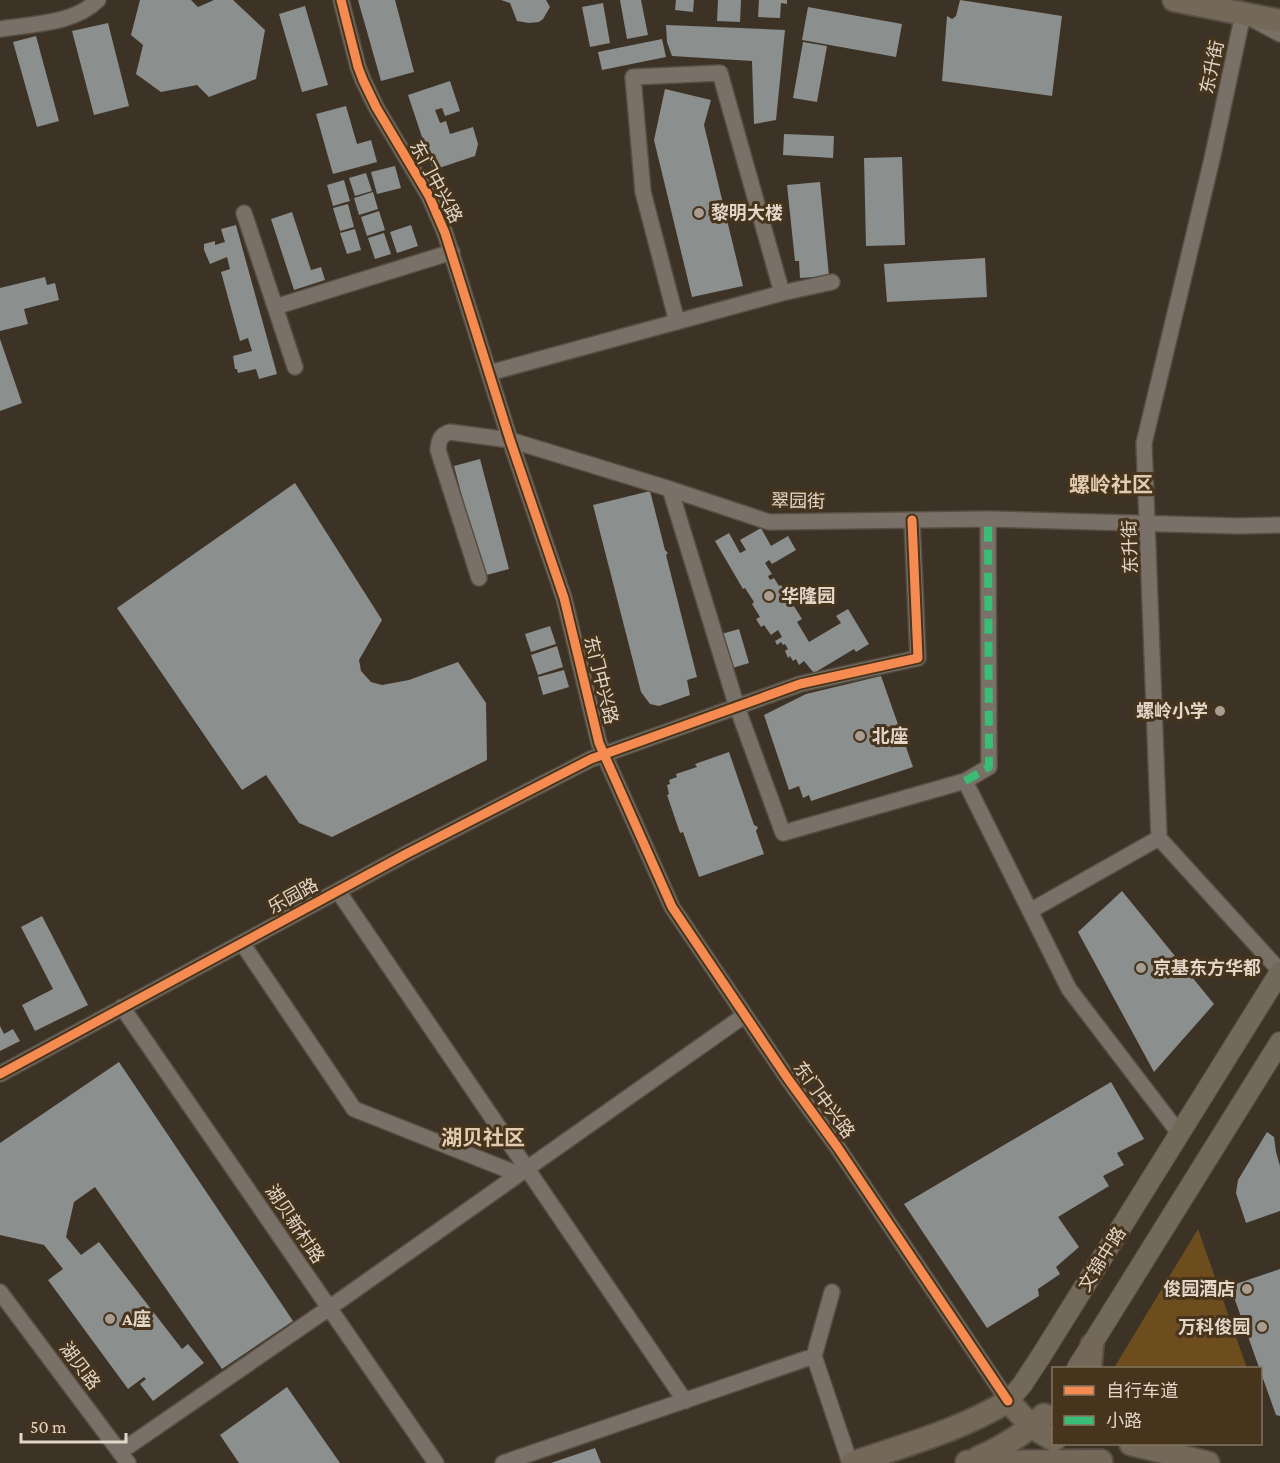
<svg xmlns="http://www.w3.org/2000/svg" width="1280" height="1463" font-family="'Crimson Pro','Noto Sans SC',serif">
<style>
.green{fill:#6d4c1d}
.building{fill:#8b8f8d}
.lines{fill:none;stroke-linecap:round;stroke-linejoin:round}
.minor-casing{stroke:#584f44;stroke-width:18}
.major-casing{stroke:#584f44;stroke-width:22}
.highway-casing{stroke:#584f44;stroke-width:26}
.minor{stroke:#797167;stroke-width:15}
.major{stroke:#73695b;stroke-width:20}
.highway{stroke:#746959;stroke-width:22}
.quiet{stroke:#3abd76;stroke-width:8;stroke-dasharray:15 8;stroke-linecap:butt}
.cycleway-casing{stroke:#46341c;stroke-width:13}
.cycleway{stroke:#f68b52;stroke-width:9}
.poi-dot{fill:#a89d90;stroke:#46341c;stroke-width:2}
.labels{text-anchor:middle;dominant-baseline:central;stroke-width:6;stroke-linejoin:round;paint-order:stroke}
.street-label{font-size:18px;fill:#e2d6c9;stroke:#46341c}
.poi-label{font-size:18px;font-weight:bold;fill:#e2d6c9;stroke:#46341c;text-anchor:start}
.quarter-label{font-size:21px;font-weight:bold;fill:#e2cbaf;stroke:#46341c}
</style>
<rect width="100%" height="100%" fill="#3c3326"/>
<!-- green -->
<path class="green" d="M1198,1229L1247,1368H1114Z"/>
<!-- building -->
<path class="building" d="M140,0H191L198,7L214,0H233L265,30L256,79L209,97L197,85L161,92L136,74L143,45L131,35Z
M358,0H395L414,72L381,81Z
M501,0H546L550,7L543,19L539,22L529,23L517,21L510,3Z
M620,0H641L648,35L627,39Z
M676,0H694L693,12L675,10Z
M718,0H741L740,22L717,21Z
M759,0H787V4L781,3L780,18L758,17Z
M960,0L1062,16L1052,96L942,81L947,16L952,19L956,16Z
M603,3L610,43L590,47L582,7Z
M305,6L328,85L302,92L279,14Z
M808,7L902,24L896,57L802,40Z
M108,23L129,106L94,115L72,31Z
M666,25L785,30L776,120L754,124L752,61L672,56L667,42Z
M36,36L59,121L37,127L13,42Z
M662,39L666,57L602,70L598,52Z
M803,42L827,46L817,102L793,98Z
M450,81L460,111L445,116L442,108L435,110L440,123L446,121L450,134L473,127L478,144L475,156L433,170L408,95Z
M665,89L711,100L704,125L743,286L692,297L654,140Z
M346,106L357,144L371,140L377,162L333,174L316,114Z
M784,134L834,136L833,158L783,155Z
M902,157L905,245L866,246L864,158Z
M395,166L401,188L377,194L371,172Z
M366,173L372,191L355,196L349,178Z
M344,180L350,201L333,206L327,185Z
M820,182L829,276L800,278L799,261H795L787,185Z
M373,192L378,209L359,215L354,198Z
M348,204L354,227L340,231L333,208Z
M379,211L385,230L367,236L361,217Z
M292,212L311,270L321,267L325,280L294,290L271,219Z
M236,225L277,374L259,379L256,369L238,373L237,369H235L233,356L252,351L248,338L240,341L221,272L230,269L227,257L210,264L204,250V244L215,241V245L225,242L221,229Z
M411,225L418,246L397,253L390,232Z
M355,229L361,250L347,254L340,233Z
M384,233L391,254L375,259L368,238Z
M985,258L987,297L887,302L884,264Z
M45,277L47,285L55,283L59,300L24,309L28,324L0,331V288Z
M0,339L22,403L0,411Z
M480,459L509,569L483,576L454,466Z
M295,483L382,620L359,660L361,671L371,682L382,685L409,680L458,662L486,703L487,760L332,837L299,823L266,775L242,790L117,608Z
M650,491L665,550L668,553L666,555L697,677L687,680L690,695L659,706L650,704L641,692L593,505Z
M761,528L771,546L788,536L796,550L772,564L769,560L765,563L772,574L768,576L770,580L774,578L779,586L781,585L802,619L797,622L809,642L841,623L836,616L848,609L869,644L856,652L854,649L814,673L804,661L799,665L796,659L793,661L790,656L788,658L785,651L788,649L785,644L783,645L781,642L777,645L775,641L782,637L778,630L771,635L764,625L761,627L756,619L760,617L752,604L754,602L745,588L743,589L715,541L729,533L740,553L746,550L740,540Z
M550,626L556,644L531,652L525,634Z
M739,629L749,663L729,669L718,635Z
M557,646L563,667L538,675L531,655Z
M564,670L569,687L543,695L538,677Z
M881,676L913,767L811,801L809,795L803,798L799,786L789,790L764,715L806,694Z
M729,752L754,825L758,827L756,831L764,854L699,877L683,832L680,833L667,795L669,794L667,785L670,784L669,780L677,777L676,774L697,767L695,764Z
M1122,891L1214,1004L1154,1072L1078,932Z
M42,916L88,1005L35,1031L22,1005L53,989L21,927Z
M0,1026L4,1034L13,1029L20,1041L0,1051Z
M119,1062L293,1321L222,1369L95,1187L74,1202L66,1237L81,1255L99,1242L182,1349L188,1344L204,1363L153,1401L140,1384L146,1379L144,1377L128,1389L48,1280L63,1269L44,1245L0,1235V1143Z
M1111,1082L1144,1139L1117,1153L1124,1165L1103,1176L1109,1186L1058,1217L1079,1247L1056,1267L1060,1274L1038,1289L1039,1296L987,1328L904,1204Z
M1267,1132L1274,1137L1276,1152L1280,1166V1211L1246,1223L1236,1193L1238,1180Z
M1280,1269V1416L1276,1415L1230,1286Z
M287,1387L340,1463H239L220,1435Z
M595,1448L601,1463H551Z"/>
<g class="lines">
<!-- minor casing -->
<g class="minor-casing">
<path id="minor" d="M341,0L358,67L363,80L376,107L429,196L445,233L510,440L564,598L599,743L672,907L788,1079L838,1148L1008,1401
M0,29C32,24 74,24 98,0
M1280,34L1243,14L1212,159L1144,443L1159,838L1280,971
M244,213L295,367
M782,293L832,282
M275,307L452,252
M489,373L782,293L720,73L633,77L643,192L677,322
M670,489L737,707L783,833L965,781L1069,989L1179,1133
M479,578L438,450C439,440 440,435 450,432L510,440L670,489L769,522L988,519L1238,526L1280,525
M965,781L989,767L988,519
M338,891L685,1401
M1030,911L1159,838
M242,943L354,1109L518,1174
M122,1007L436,1463
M0,1074L406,854L591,759L800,684L918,658L912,520
M0,1292L128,1463
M832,1292L814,1356L850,1463
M120,1452L329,1308L745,1015
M503,1463L814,1356"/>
</g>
<!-- major casing -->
<g class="major-casing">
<path id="major" d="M1077,1368L1280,1042
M1008,1401L1022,1385L1043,1353L1280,972"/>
</g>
<!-- highway casing -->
<g class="highway-casing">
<path id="highway" d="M1174,0L1280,21
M1090,1368L1092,1345
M1008,1401L1032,1427L1054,1440
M1131,1444L1208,1463
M978,1458C1004,1447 1024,1434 1044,1415
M967,1462L1101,1461
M853,1463C905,1445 961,1430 1008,1401"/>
</g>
<!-- minor -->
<use href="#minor" class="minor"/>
<!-- major -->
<use href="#major" class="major"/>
<!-- highway -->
<use href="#highway" class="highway"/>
<!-- quiet -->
<path class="quiet" d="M965,781L989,767L988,519"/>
<!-- cycleway casing -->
<g class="cycleway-casing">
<path id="cycleway" d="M341,0L358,67L363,80L376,107L429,196L445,233L510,440L564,598L599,743L672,907L788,1079L838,1148L1008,1401
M0,1074L406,854L591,759L800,684L918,658L912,520"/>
</g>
<!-- cycleway -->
<use href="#cycleway" class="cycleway"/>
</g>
<!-- markers -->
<g class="poi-dot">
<circle cx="699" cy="213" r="6"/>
<circle cx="769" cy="596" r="6"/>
<circle cx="1220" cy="711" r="6"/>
<circle cx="860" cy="736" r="6"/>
<circle cx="1141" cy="968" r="6"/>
<circle cx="1247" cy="1289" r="6"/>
<circle cx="110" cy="1319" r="6"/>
<circle cx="1262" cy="1327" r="6"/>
</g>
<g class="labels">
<!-- street labels -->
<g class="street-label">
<text transform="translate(1212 67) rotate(-78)">东升街</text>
<text transform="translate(436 182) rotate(62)">东门中兴路</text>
<text transform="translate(798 501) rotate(1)">翠园街</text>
<text transform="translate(1130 547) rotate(-92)">东升街</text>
<text transform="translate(601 680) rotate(76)">东门中兴路</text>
<text transform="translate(293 896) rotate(-29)">乐园路</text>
<text transform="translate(824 1100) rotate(54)">东门中兴路</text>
<text transform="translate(295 1224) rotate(56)">湖贝新村路</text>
<text transform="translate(1102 1259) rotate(-58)">文锦中路</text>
<text transform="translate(80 1366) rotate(53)">湖贝路</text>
</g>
<!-- poi labels -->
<g class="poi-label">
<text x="711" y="213">黎明大楼</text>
<text x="781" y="596">华隆园</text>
<text x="1208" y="711" text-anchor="end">螺岭小学</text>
<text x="872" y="736">北座</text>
<text x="1153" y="968">京基东方华都</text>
<text x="1235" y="1289" text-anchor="end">俊园酒店</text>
<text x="122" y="1319">A座</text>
<text x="1250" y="1327" text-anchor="end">万科俊园</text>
</g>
<!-- quarter labels -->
<g class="quarter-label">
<text x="1111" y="485">螺岭社区</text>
<text x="483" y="1138">湖贝社区</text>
</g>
</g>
<!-- legend -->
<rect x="1052" y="1367" width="210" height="78" fill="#46341c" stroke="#847561" stroke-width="1.5"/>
<rect x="1064" y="1386" width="30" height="9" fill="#f68b52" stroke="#847561" stroke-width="1.5"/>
<text x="1106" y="1397" font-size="18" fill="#e2d6c9">自行车道</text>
<rect x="1064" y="1416" width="30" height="9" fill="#3abd76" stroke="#847561" stroke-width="1.5"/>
<text x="1106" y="1427" font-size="18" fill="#e2d6c9">小路</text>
<!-- scale -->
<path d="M21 1433v9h105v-9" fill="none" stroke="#e2d6c9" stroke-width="3"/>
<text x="30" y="1433" font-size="18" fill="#e2d6c9" stroke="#46341c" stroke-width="4.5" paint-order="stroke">50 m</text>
</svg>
